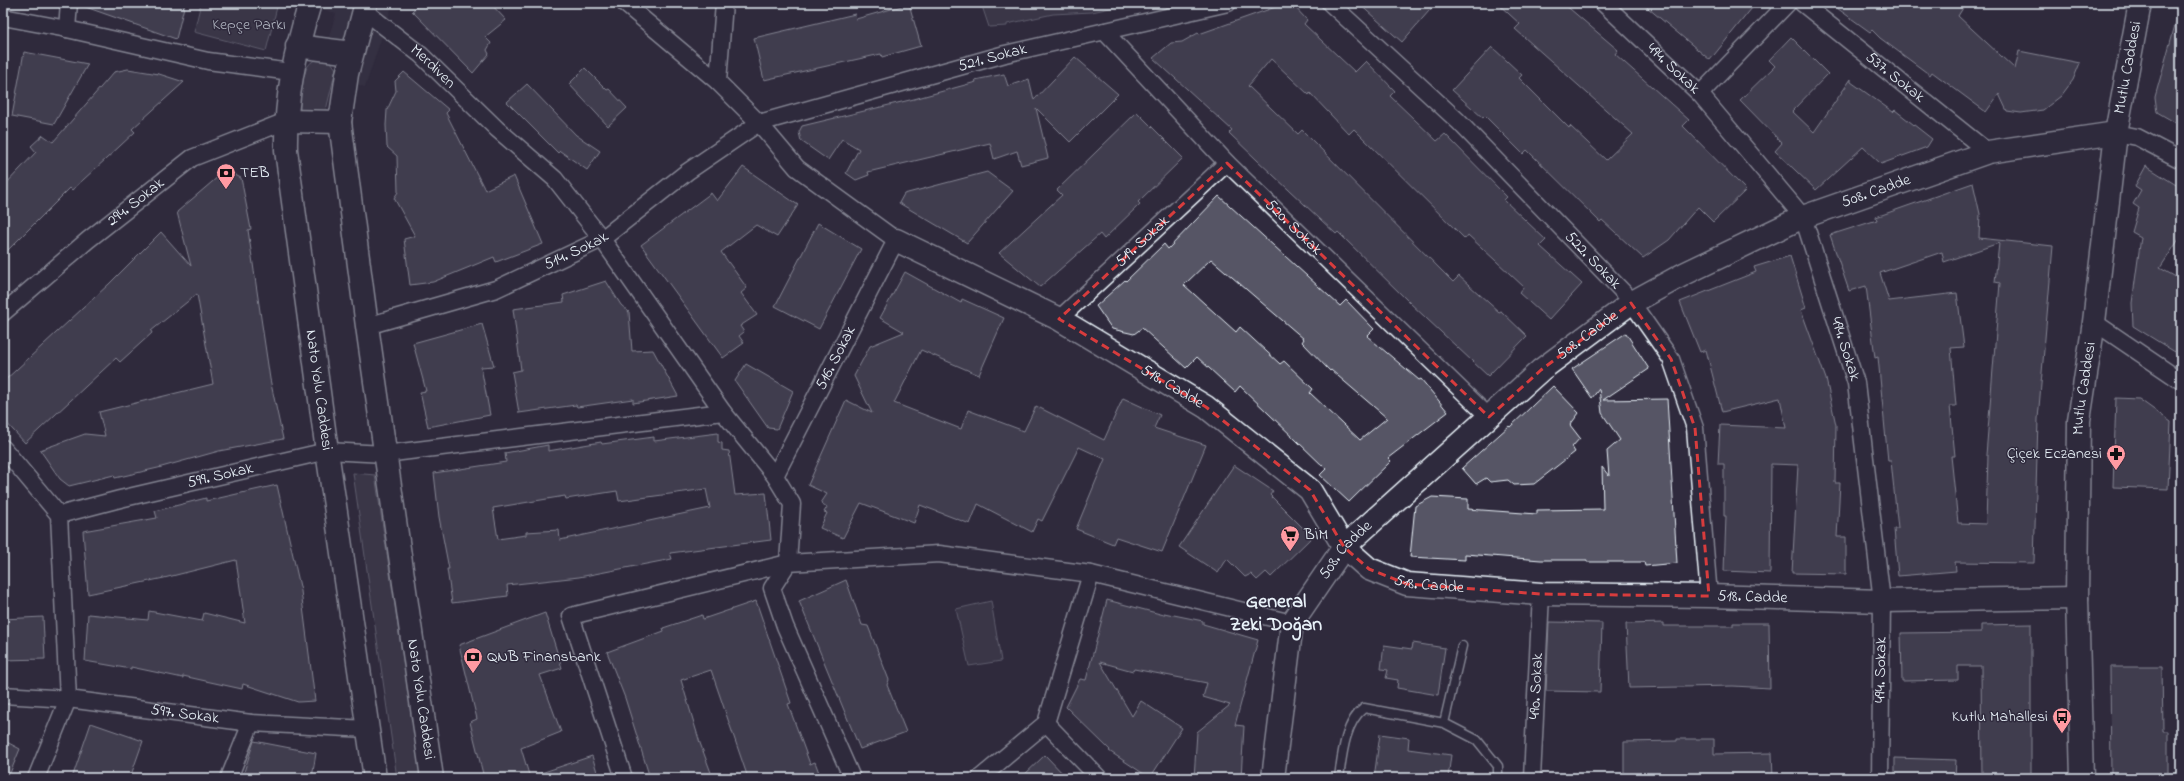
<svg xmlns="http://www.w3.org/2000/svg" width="2184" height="781" font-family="'Indie Flower',sans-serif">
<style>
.built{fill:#3b3749}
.green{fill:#464455;stroke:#979aa6}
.building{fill:#575565;stroke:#e8f1f8;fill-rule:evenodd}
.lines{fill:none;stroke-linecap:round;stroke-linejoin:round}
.lane-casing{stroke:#e8f1f8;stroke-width:11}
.street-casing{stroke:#e8f1f8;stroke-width:19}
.secondary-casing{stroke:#e8f1f8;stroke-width:25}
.lane{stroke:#2f2a3d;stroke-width:8}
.street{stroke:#2f2a3d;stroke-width:16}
.secondary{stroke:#2f2a3d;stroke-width:22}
.marked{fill:none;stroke:#d83c3d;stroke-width:3;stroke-dasharray:8 5;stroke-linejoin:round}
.labels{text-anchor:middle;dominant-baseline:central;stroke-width:3;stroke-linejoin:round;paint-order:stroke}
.park-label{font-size:16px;fill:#afb4bf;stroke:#2f2a3d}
.street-label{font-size:16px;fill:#e8f1f8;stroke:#2f2a3d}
.poi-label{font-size:16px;fill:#e8f1f8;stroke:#2f2a3d;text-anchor:start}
.district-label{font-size:20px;font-weight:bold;fill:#e8f1f8;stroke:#2f2a3d}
</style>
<rect width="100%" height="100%" fill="#2f2a3d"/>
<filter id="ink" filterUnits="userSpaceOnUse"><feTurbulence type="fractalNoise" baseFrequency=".025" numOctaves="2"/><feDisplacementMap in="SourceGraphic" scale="8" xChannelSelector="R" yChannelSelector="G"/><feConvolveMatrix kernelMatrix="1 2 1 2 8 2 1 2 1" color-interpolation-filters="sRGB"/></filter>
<g filter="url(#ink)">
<!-- built -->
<path class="built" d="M306,3H354L376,11L379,3H393L365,87L352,83L345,42L329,36L336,14Z"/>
<!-- green -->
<path class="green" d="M201,3H278L266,51L194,32Z
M981,3H1133L1092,12L1053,14L1007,24V26L989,27Z
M321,59L331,62L336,69L326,110L322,113L300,110C299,101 303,73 308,66C311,61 316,60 321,59Z
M353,473L375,475L421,778H397Z
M991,601L1001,661L969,666L956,609Z"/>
<!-- building -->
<path class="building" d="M81,3H185L176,39L80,5Z
M421,3H490L506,20L485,37L491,43L487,50L489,54L473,73L412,11Z
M1287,3H1291L1307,20L1304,24L1355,72L1366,61L1395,91L1390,96L1437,141L1445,134L1507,197L1504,200L1546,240L1540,246L1582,284L1549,320L1519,293L1524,287L1468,235L1465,239L1354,129L1349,134L1310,93L1309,95L1271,59L1248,86L1298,134L1302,130L1453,282L1459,276L1499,312L1501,311L1527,336L1488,376L1410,303L1338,232L1336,234L1257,160L1229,133L1232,130L1153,58L1171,43L1182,42L1198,33L1199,34Z
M1358,3H1436L1402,42Z
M1497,3H1563L1618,50L1615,54L1689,120L1683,126L1746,190L1713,222L1698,207L1669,240L1643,258L1602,220L1600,222L1527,150L1523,154L1485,116L1483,118L1452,90L1492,47L1522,75L1519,78L1569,128L1570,126L1606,160L1633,134L1515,29L1520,24Z
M1642,3H1756L1710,60Z
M1830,3H1966L1958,16L2015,69L2019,51L2080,63L2073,80L2061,96L2043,110L2021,113L2007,111L1999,94L1986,112L1932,72L1930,75L1880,38L1872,30L1870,32Z
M909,4L921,46L882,57L881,54L764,80L754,38L855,14L856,19Z
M2177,18L2181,19V126L2157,112L2155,97Z
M1791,37L1828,74L1792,111L1814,132L1851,79V82L1893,112L1895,110L1932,139L1927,147L1881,164L1863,147L1816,190L1775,151L1782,143L1740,100L1775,66L1769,60Z
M24,52L88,64L54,124L12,116Z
M1075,57L1118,94L1070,142L1036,108L1048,158L1021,165L1017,151L994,159L990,143L868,172L869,175L856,180L846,173L859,149L842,139L828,160L801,141L799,132L802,126L914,99L976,82L975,80L1004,74L1008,86L1029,79L1034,100Z
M585,68L607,90L609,89L627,108L608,126L569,84Z
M128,69L159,74L184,82L132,129L135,132L106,159L72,190L70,188L3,255V187L36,152L31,146L43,135L53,142L114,72Z
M404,72L449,110L446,113L485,190L514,176L543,244L496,262L494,257L433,282L410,285L404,239L415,236L394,198L398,192L397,156L387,147L386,125L387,110L396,91L395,81Z
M527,84L576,135L600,151L587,170L560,151L558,153L507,102Z
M1137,112L1183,158L1138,202L1140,204L1104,239L1100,234L1040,287L999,253L1062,195L1057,190Z
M2146,166L2181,188V236L2160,268L2181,280V343L2175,352L2133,326L2132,303L2141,237L2132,232L2139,208L2133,204L2141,190L2135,186Z
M743,167L798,205L777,237L756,225L721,252L747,288L741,293L757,315L740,326L744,332L739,336L744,343L723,358L641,245L711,193L717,201Z
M229,172L241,178L251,229L248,230L270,379L283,439L219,451L158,468L115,478L114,475L69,486L60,479L40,450L85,434L105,436L99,412L213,384L197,294L151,331L152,333L120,362L116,358L25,443L3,419V382L109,284L161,232L191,266L177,212L219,176Z
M987,172L1013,191L967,243L899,203L904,194Z
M1973,183L1980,214L1979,238L2053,246L2038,419L2034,563L1955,562L1956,571L1898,576L1894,529H1898L1891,461H1888L1878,357L1875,358L1866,286L1849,291L1830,235L1877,220L1876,217ZM1999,243L1995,282L2000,283L1986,455H1988L1986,524L1958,523L1951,456H1955L1950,406H1956L1951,348L1964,347L1957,293L1889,301L1880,273L1942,252L1944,262Z
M1219,196L1340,306L1346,300L1374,329L1367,336L1419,380L1421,379L1448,412L1388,458L1391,461L1349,502L1320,475L1326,469L1240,386L1235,392L1197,357L1186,368L1142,328L1134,334L1112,329L1096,306L1125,280L1126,281L1164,244L1168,249ZM1211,259L1304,339L1302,342L1330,371L1331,370L1387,418L1360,440L1310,393L1313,389L1284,361L1280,364L1240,327L1236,332L1184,285Z
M818,223L861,249L819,329L775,306Z
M1790,256L1806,308L1801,310L1826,379L1836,425L1835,483H1840L1837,537H1846V574L1792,573L1798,465L1771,464L1770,573L1724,571L1726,516H1724V464H1718L1720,425L1786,428L1780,398L1722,412L1706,350L1700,352L1680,302L1756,272L1754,267Z
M905,272L961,303L962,299L1004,318L979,375L921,350L894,403L961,429L968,410L1024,431L1036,406L1104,440L1123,398L1160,415L1154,428L1206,445L1162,552L1116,537L1113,544L1076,529L1105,459L1079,447L1042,521L1038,519L1032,532L978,504L970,524L920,505L914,523L861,503L843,538L820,528L827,513L824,512L827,507L821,503L827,494L808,485L846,400L872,413L854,376L870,346L904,332L880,318Z
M606,281L621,305L629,312L632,351L653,350L678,396L633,403V399L577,407L576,405L519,413L512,372L521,370L513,309L564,302L563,295Z
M482,324L494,366L481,367L490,415L428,427L420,392L426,391L413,343Z
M1626,333L1649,369L1603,400L1667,399L1677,563L1645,566L1644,562H1587V560H1541L1465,554V560L1410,557L1415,506L1432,497L1468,499V509L1537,514V510L1603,509L1602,467L1609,476L1607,451L1620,440L1602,413L1599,389L1592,398L1572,369Z
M746,364L793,391L777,429L768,428L735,381Z
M1553,386L1579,413L1570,425L1580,438L1572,447L1575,452L1534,484L1514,485L1508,480L1490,482L1486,478L1476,484L1462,468L1509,426L1510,427Z
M2116,398L2139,399L2171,422L2168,489L2113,487Z
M718,433V442L722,443V450L729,451L735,495L766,493L771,540L670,553L672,559L579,577L507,585L508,596L452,603L447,569H449L439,517L434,473L506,462L505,453L548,445V451L601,442L602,444L654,437V441ZM706,489L710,508L560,540L559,530L526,532V535L498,539L493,508L565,496L566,499L617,491L619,501Z
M1234,465L1273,491L1270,495L1312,537L1271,577L1266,572L1257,580L1251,574L1245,577L1227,559L1218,573L1179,547Z
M277,485L301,591L315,701L298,702L243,684L242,689L183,676V678L131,667V669L85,661L88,614L148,620L149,611L202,621L204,613L245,623L236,560L164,578L88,594L83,531L157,518L155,511L206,498V501Z
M846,580L862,625L868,626L889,680L887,685L906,732L860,749L799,601Z
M1107,600L1164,615V613L1203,621V624L1258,640L1235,725L1244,726L1241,778H1194L1197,732L1230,705L1203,697L1207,683L1134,669L1133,671L1100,662L1132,716L1141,701L1182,728L1150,778L1109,751L1110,750L1066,707L1080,679L1086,680Z
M756,601L791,703L788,704L810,764L815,762L821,778H748L711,670L681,680L700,743L713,778H650L625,698L607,652L664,631L663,628L702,615L703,619Z
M545,613L562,668L540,675L561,732L521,748L530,778H484L470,722L477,719L459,645Z
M43,617L45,659L3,660V619Z
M1549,622L1602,623L1600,692L1546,691Z
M1664,623V626H1733V623H1769L1770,688L1733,686L1629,688L1626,624Z
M2031,624V778H1982L1981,666H1958V680L1902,681L1901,633L1981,632V625Z
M1413,643L1445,648L1438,695L1397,688L1398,680L1386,678L1388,670L1381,669L1384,645L1412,649Z
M2110,667H2162L2163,731H2168V776H2111Z
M91,723L143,741L130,778H72Z
M1380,734L1409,738L1408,749L1451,755L1448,778H1374Z
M1677,739H1714V754L1772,753L1773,778H1624V742L1677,741Z
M3,740L20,749L8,778H3Z
M254,741L316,753L312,778H242Z
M1045,755L1067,778H1021Z
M592,756L599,778H535V775Z
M1895,758L1956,760L1955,778H1895Z"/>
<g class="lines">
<!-- lane casing -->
<g class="lane-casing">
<path id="lane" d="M1444,723L1462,646
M1339,778C1342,755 1345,722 1364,708L1444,723L1477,740L1498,766V778"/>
</g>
<!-- street casing -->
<g class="street-casing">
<g id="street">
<path d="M624,3L718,82"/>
<path d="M724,3L718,82L759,123L797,168L896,240L775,476"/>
<path id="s1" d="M1330,3L1458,121L1627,296L1671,359L1695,428L1709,596"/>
<path id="s2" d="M1603,3L1700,94L1803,217L1856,383L1882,601L1880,778"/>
<path id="s3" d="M1802,3L1988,152"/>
<path id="s4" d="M363,10L421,55L497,129L555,179L602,239L723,412L775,476L792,504L788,563L772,588L785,626L852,778"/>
<path d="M3,17L67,29L208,61L291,72"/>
<path d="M67,29L69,3"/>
<path id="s5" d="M1104,31L1227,163L1489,417"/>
<path d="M1700,94L1788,3"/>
<path d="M2116,133L2137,137L2181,160"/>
<path id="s6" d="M3,313L88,240L192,158L286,121"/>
<path id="s7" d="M1059,319L1227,163"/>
<path d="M2094,322L2181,381"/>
<path id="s8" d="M367,326L496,289L602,239L687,172L759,123L1005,54L1228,3"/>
<path d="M3,448L59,515L68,699L36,778"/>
<path id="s9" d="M59,515L120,499L327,451L385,454L723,412"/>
<path id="s10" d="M3,695L68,699L251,723L368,729"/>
<path d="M1046,723L1099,778"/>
<path d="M229,778L251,723"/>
<path d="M624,778L571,616L788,563L939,554L1091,574L1292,623"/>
<path d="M980,778L1046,723L1091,574"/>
<path id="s11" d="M1532,778L1541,594"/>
</g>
</g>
<!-- secondary casing -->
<g class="secondary-casing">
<g id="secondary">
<path id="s12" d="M310,3C295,52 285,99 286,150L327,451L375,778"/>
<path id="s13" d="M366,3L347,74L340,122L367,326L432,778"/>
<path d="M297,46L352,53"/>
<path d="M286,121L340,122"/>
<path id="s14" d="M896,240L1059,319L1206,407L1310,490L1344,547L1369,569L1407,584L1541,594L1709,596L1882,601L2077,598"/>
<path id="s15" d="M1273,778L1292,623L1344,547L1541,370L1631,303L1686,273L1803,217L1988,152L2116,133"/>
<path id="s16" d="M2082,778L2077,598L2079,420L2094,322L2116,133L2140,3"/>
</g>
</g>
<!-- lane -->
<use href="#lane" class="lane"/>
<!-- street -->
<use href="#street" class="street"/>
<!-- secondary -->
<use href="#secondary" class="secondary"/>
</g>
</g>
<!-- marked area -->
<path d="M0 0H2184V781H0ZM1227,163L1489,417L1541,370L1631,303L1671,359L1695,428L1709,596L1541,594L1407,584L1369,569L1344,547L1310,490L1206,407L1059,319Z" fill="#2f2a3d" fill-opacity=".55" fill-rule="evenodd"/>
<path class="marked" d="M1227,163L1489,417L1541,370L1631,303L1671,359L1695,428L1709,596L1541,594L1407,584L1369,569L1344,547L1310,490L1206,407L1059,319Z"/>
<!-- icons -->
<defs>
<g id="bank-pin" transform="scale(1)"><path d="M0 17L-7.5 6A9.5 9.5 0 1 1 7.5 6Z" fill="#ff9aa2" stroke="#2f2a3d"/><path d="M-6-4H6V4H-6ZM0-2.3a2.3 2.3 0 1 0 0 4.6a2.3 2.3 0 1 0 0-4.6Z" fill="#111"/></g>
<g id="pharmacy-pin" transform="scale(1)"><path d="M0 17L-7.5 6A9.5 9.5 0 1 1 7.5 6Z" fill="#ff9aa2" stroke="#2f2a3d"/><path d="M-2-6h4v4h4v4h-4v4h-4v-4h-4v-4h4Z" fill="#111"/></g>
<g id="supermarket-pin" transform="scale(1)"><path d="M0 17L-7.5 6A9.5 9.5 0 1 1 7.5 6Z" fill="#ff9aa2" stroke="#2f2a3d"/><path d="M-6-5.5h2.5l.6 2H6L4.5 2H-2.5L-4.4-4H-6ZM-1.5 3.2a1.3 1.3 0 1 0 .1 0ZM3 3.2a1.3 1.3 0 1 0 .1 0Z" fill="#111"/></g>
<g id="bus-pin" transform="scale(1)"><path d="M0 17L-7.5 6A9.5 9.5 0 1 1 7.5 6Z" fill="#ff9aa2" stroke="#2f2a3d"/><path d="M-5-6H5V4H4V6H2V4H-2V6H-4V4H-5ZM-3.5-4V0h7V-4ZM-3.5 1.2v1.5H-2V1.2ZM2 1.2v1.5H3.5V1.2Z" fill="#111"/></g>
</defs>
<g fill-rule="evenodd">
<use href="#bank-pin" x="226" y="173"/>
<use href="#pharmacy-pin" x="2116" y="454"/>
<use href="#supermarket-pin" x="1290" y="535"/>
<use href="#bank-pin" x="473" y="657"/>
<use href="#bus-pin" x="2062" y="717"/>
</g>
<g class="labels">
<!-- park labels -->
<g class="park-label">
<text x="249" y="25">Kepçe Parkı</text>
</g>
<!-- street labels -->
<g class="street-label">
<text stroke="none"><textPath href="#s8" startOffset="689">521. Sokak</textPath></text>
<text stroke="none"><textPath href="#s4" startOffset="90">Merdiven</textPath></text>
<text stroke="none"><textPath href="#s16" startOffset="714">Mutlu Caddesi</textPath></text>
<text stroke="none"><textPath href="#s2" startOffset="96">494. Sokak</textPath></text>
<text stroke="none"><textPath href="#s3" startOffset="119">537. Sokak</textPath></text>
<text stroke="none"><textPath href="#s15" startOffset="895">508. Cadde</textPath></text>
<text stroke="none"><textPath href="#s6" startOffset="173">294. Sokak</textPath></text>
<text stroke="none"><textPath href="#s5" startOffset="273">520. Sokak</textPath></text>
<text stroke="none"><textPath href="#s7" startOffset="114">519. Sokak</textPath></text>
<text stroke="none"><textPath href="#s8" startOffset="223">514. Sokak</textPath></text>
<text stroke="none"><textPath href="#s1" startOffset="368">522. Sokak</textPath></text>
<text stroke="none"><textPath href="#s15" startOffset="571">508. Cadde</textPath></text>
<text stroke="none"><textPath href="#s2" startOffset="432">494. Sokak</textPath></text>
<text transform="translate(836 358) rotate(-63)">516. Sokak</text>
<text stroke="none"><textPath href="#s14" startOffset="313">518. Cadde</textPath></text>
<text stroke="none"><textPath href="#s16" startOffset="390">Mutlu Caddesi</textPath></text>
<text stroke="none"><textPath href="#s12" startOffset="392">Nato Yolu Caddesi</textPath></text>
<text stroke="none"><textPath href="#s9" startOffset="166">599. Sokak</textPath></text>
<text stroke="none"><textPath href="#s15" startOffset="247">508. Cadde</textPath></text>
<text stroke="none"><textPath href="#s14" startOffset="648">518. Cadde</textPath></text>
<text stroke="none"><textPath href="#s14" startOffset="972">518. Cadde</textPath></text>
<text transform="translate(1881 670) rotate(-89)">494. Sokak</text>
<text stroke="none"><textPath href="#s11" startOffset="92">490. Sokak</textPath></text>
<text stroke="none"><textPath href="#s13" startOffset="705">Nato Yolu Caddesi</textPath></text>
<text stroke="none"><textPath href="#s10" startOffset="183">597. Sokak</textPath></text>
</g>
<!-- poi labels -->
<g class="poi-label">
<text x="240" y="173">TEB</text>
<text x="2102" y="454" text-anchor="end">Çiçek Eczanesi</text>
<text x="1304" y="535">BİM</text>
<text x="487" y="657">QNB Finansbank</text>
<text x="2048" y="717" text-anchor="end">Kutlu Mahallesi</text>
</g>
<!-- district labels -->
<g class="district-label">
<text x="1276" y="602">General<tspan x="1276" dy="23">Zeki Doğan</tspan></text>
</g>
</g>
<!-- margin -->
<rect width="2184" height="781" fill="none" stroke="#2f2a3d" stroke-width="16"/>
<rect x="8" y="8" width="2168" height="765" fill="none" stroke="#e8f1f8" stroke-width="1.5" filter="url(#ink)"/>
</svg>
